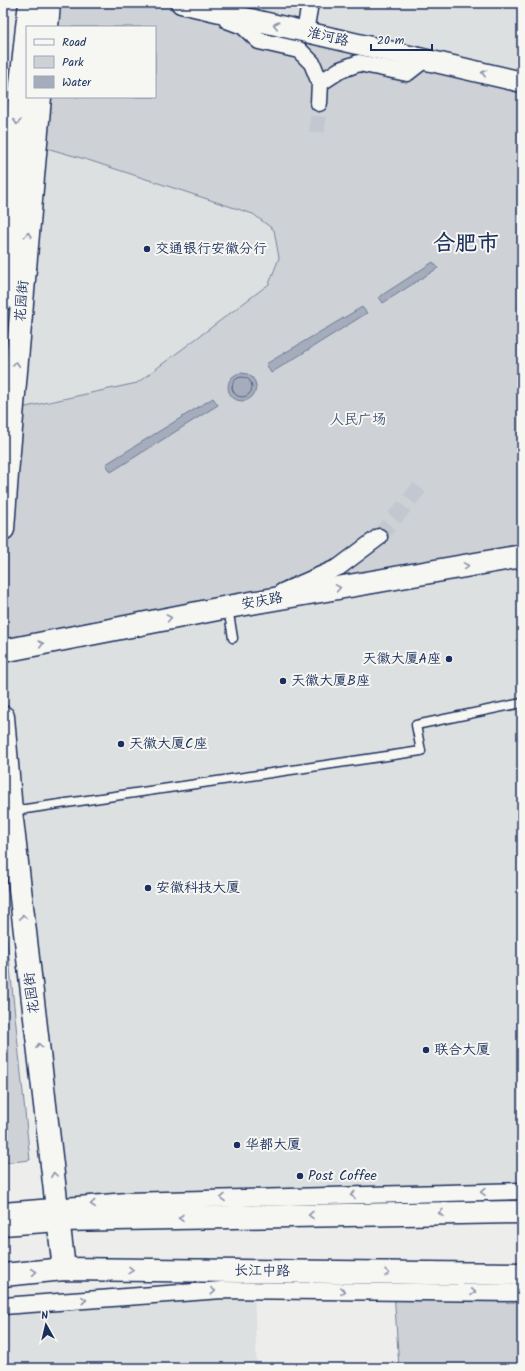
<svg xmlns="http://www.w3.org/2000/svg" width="525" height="1371" font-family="Kalam,'LXGW WenKai TC',sans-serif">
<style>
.built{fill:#dde0e1}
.green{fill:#ced2d7;stroke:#74809a}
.water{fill:#a5acbc;stroke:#6e7a96}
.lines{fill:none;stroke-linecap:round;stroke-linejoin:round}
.shore{stroke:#526184;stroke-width:1}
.minor-tunnel{stroke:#c3c8d0;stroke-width:16;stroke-dasharray:16 8;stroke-linecap:butt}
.service-casing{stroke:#1b2f5e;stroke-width:11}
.minor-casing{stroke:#1b2f5e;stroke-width:19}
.tertiary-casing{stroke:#1b2f5e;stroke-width:23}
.secondary-casing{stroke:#1b2f5e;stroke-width:25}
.primary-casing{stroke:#1b2f5e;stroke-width:25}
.trunk-casing{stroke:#1b2f5e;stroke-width:25}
.service{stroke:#f6f6f2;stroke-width:8}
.minor{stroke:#f6f6f2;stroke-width:16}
.tertiary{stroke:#f6f6f2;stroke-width:20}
.secondary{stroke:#f6f6f2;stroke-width:22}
.primary{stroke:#f6f6f2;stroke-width:22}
.trunk{stroke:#f6f6f2;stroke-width:22}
.oneway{stroke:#8892a8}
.poi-dot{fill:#1b2f5e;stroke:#f6f6f2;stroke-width:1.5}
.labels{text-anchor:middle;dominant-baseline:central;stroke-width:4;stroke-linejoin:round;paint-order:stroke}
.street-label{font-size:14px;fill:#1b2f5e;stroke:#f6f6f2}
.poi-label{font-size:14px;fill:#1b2f5e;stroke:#f6f6f2;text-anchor:start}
.park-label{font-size:14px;fill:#48587c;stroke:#f6f6f2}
.town-label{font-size:22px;font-weight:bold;fill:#1b2f5e;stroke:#f6f6f2}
</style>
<rect width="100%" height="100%" fill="#edeeec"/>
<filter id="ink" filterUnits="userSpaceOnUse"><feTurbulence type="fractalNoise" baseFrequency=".025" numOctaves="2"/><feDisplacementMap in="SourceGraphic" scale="8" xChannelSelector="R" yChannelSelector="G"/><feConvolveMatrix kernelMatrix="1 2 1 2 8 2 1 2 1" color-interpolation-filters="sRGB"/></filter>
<g filter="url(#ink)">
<!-- built -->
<path class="built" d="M181,3H522V82Z
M36,145L88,160L253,214L274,230L279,258L269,284L137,383L12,410Z
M522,556V1191L58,1207L3,717V651Z
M254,1290L257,1368H3V1306Z"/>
<!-- green -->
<path class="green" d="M49,3H181L522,82V556L3,651V529L12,410L137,383L269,284L279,258L274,230L253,214L88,160L36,145L40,97H155V27H47Z
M3,900L30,1160L3,1163Z
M394,1291L522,1293V1368H399Z"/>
<!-- water -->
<path class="water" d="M433,262L438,268L383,303L379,297Z
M362,307L367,313L271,373L266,364Z
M228 387a14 14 0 1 1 28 0a14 14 0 1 1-28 0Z
M213,398L218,405L111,472L106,464Z"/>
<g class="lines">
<!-- shore -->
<path class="shore" d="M232 387a10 10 0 1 1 20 0a10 10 0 1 1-20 0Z"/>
<!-- minor-tunnel -->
<path class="minor-tunnel" d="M317,132L319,103
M379,537L420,487"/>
<!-- service casing -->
<g class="service-casing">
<path id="service" d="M228,608L233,638
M12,811L421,751L416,725L522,703"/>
</g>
<!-- minor casing -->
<g class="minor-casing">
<path id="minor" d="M227,20L243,26L259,41L299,50L312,63L320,83L319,103
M305,32L310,3
M320,83L340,70L359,63L407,73L425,59
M282,592L339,567L379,537
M3,1211L127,1201L522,1191
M3,1306L222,1290L522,1293"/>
</g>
<!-- tertiary casing -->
<g class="tertiary-casing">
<path id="tertiary" d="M181,3L522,82"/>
</g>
<!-- secondary casing -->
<g class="secondary-casing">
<path id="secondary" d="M27,27L30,3
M3,299L19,103L27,27
M3,651L228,607L522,556"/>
</g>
<!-- primary casing -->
<g class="primary-casing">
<path id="primary" d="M47,27L49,3
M3,529L7,474L40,97
M3,717L11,811L64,1269"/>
</g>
<!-- trunk casing -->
<g class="trunk-casing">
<path id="trunk" d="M3,1224L59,1220L522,1212
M3,1275L64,1269L522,1274"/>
</g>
<!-- service -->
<use href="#service" class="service"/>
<!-- minor -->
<use href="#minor" class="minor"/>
<!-- tertiary -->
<use href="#tertiary" class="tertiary"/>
<!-- secondary -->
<use href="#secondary" class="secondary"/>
<!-- primary -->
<use href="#primary" class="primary"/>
<!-- trunk -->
<use href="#trunk" class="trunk"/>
</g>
<!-- one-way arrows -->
<defs><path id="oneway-chevron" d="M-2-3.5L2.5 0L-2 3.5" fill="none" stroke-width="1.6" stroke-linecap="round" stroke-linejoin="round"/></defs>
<g class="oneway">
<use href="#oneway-chevron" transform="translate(276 25) rotate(-167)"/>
<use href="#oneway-chevron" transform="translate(484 73) rotate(-167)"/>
<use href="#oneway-chevron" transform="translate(17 122) rotate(95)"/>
<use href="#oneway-chevron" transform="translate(28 235) rotate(-85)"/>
<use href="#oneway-chevron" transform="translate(16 364) rotate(-85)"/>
<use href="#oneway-chevron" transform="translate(466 566) rotate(-10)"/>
<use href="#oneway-chevron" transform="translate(338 588) rotate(-10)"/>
<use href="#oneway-chevron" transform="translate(169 618) rotate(-11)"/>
<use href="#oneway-chevron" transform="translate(41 644) rotate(-11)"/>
<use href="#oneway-chevron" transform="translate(23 917) rotate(-97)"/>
<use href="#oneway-chevron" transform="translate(39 1046) rotate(-97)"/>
<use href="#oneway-chevron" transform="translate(54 1175) rotate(-97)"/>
<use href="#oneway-chevron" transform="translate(483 1192) rotate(179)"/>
<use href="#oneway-chevron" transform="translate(353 1195) rotate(179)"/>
<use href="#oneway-chevron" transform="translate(223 1198) rotate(179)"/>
<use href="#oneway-chevron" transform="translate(93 1204) rotate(175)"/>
<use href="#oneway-chevron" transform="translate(441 1213) rotate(179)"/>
<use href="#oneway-chevron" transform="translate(311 1215) rotate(179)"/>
<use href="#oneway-chevron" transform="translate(181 1218) rotate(179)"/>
<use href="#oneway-chevron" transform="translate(131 1270) rotate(1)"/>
<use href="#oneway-chevron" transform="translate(34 1272) rotate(-5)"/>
<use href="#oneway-chevron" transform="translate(387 1273) rotate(1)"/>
<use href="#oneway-chevron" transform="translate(213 1291) rotate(-4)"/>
<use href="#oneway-chevron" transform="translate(343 1291) rotate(1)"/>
<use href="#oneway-chevron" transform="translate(473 1292) rotate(1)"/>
<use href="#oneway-chevron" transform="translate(84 1300) rotate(-4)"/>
</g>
</g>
<!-- markers -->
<g class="poi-dot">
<circle cx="147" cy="249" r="4"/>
<circle cx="449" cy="659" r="4"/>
<circle cx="283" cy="681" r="4"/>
<circle cx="121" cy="744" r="4"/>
<circle cx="148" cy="888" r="4"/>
<circle cx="426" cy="1050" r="4"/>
<circle cx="237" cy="1145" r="4"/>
<circle cx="300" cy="1176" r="4"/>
</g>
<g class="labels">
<!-- street labels -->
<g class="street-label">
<text transform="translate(328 37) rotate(13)">淮河路</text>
<text transform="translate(22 301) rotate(-85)">花园街</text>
<text transform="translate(262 601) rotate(-10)">安庆路</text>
<text transform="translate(32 993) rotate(-97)">花园街</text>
<text transform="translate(262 1271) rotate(1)">长江中路</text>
</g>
<!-- poi labels -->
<g class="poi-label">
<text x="155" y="249">交通银行安徽分行</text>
<text x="441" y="659" text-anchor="end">天徽大厦A座</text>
<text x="291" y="681">天徽大厦B座</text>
<text x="129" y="744">天徽大厦C座</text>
<text x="156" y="888">安徽科技大厦</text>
<text x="434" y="1050">联合大厦</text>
<text x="245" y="1145">华都大厦</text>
<text x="308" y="1176">Post Coffee</text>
</g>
<!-- park labels -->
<g class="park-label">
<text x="358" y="420">人民广场</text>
</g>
<!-- town labels -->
<g class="town-label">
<text x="466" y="244">合肥市</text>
</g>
</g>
<!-- margin -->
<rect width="525" height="1371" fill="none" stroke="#f6f6f2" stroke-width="16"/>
<rect x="8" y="8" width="509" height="1355" fill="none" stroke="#1b2f5e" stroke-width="1.5" filter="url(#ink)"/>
<!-- legend -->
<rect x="26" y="26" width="130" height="72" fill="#f6f6f2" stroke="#9ea6b7"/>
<rect x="34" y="39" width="20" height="6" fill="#f6f6f2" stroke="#9ea6b7"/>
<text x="62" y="46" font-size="12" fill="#1b2f5e">Road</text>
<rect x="34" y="56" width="20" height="12" fill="#ced2d7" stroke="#9ea6b7"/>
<text x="62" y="66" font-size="12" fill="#1b2f5e">Park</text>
<rect x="34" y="76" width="20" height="12" fill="#a5acbc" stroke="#9ea6b7"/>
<text x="62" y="86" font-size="12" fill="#1b2f5e">Water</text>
<!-- north arrow -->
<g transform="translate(46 1325) rotate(352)" stroke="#f6f6f2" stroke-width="3" paint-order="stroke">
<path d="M0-3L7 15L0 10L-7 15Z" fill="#1b2f5e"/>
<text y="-6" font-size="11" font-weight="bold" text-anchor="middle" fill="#1b2f5e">N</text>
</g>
<!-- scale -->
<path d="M371 44v6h61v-6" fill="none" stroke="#1b2f5e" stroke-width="2"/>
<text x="377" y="44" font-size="12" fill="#1b2f5e" stroke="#f6f6f2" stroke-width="3" paint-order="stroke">20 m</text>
</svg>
